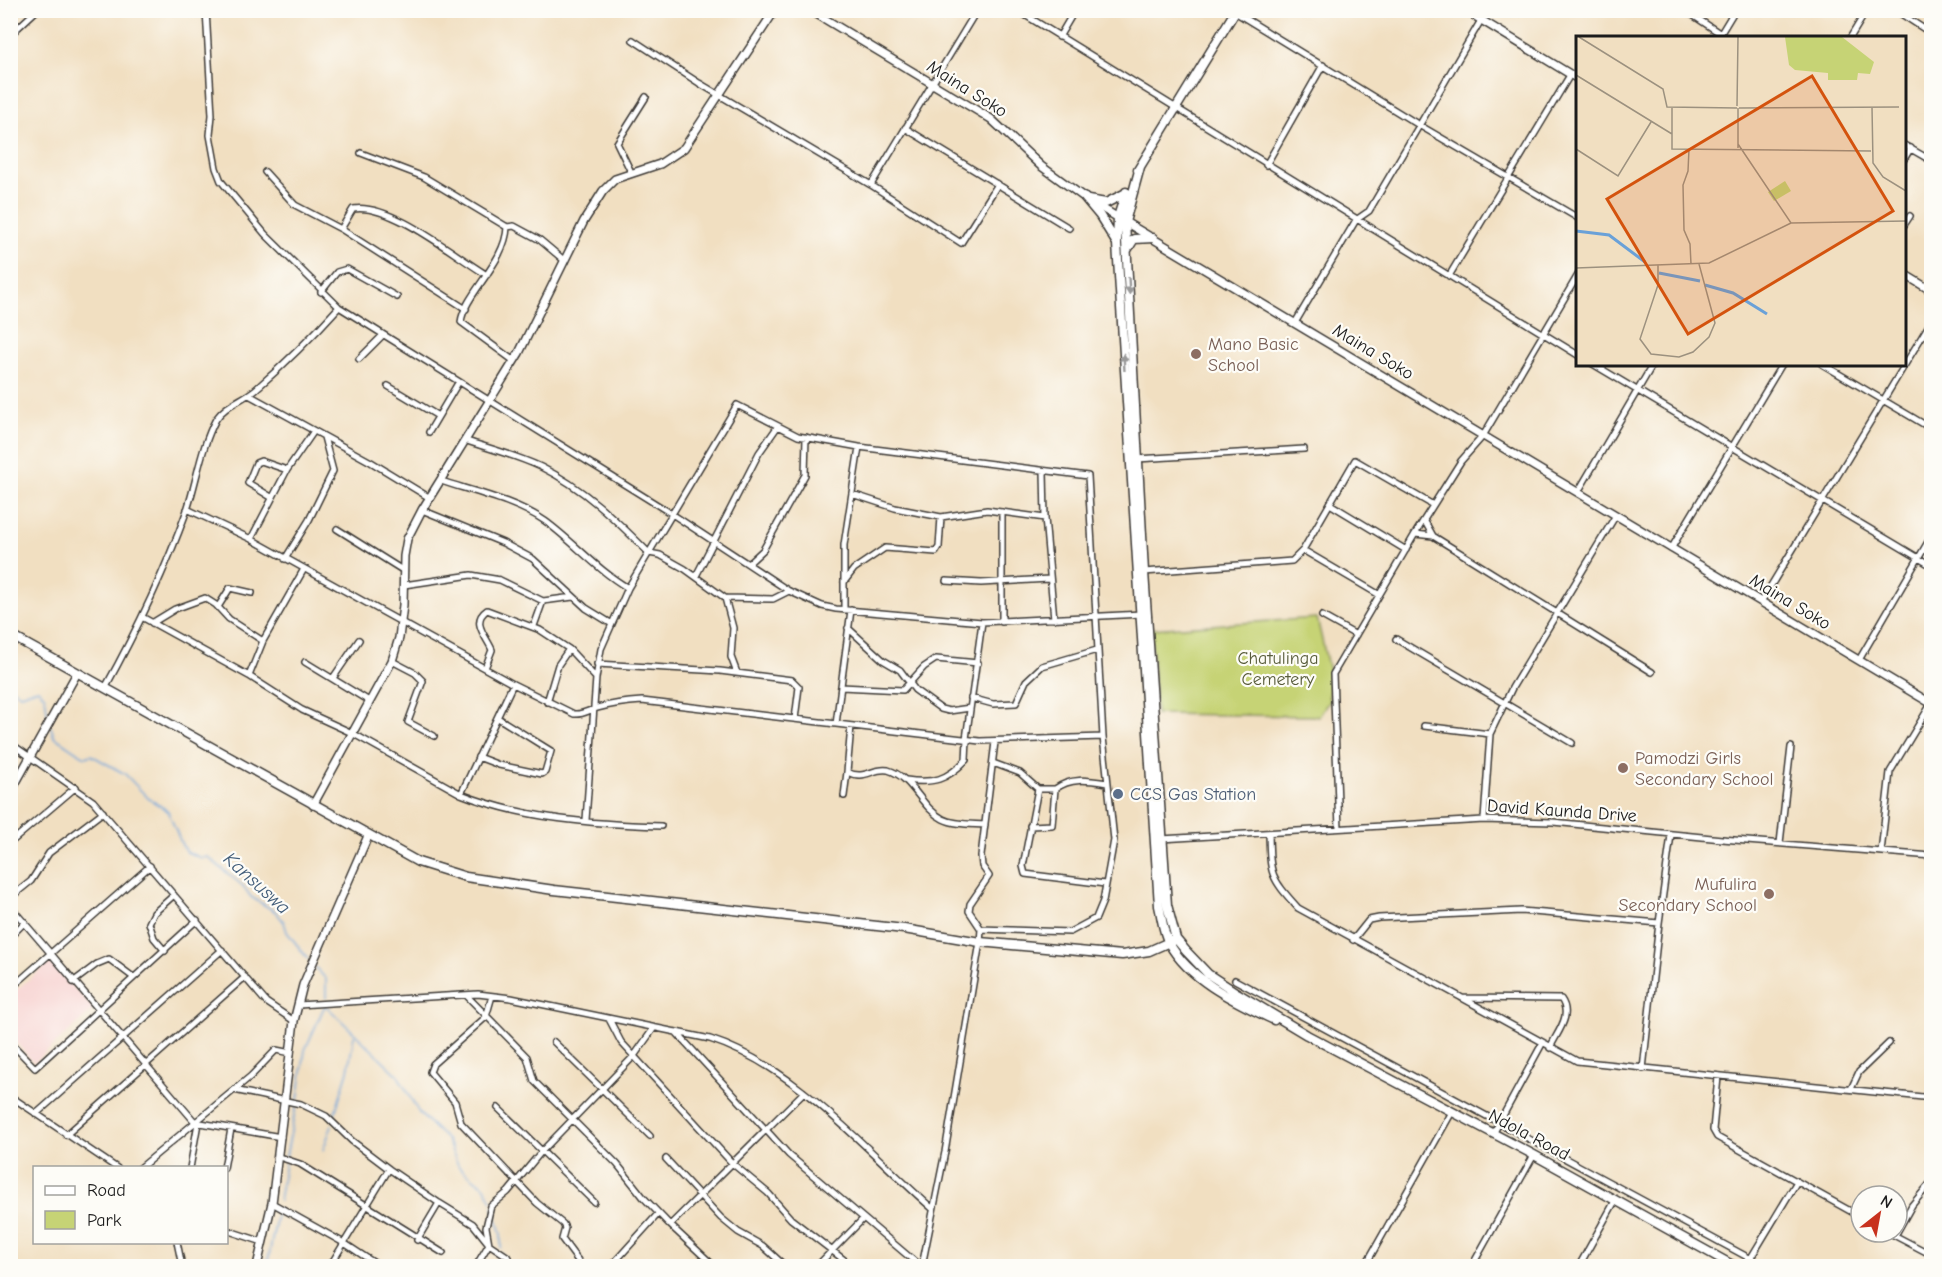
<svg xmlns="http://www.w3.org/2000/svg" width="1942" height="1277" font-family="'Comic Neue',sans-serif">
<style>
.built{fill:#f7d0cf}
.green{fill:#c6d375;stroke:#717848;stroke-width:1.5}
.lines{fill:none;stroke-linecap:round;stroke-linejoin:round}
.stream{stroke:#6aa1d8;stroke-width:1.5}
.minor-casing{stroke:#3c3935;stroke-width:8}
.tertiary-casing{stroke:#3c3935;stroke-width:10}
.primary-casing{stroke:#3c3935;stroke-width:11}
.minor{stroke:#fff;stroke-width:5}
.tertiary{stroke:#fff;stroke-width:7}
.primary{stroke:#fff;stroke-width:8}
.oneway{fill:#999}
.education-dot{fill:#8d6e63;stroke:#fdfcf7;stroke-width:2}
.service-dot{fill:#5c6f8a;stroke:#fdfcf7;stroke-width:2}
.labels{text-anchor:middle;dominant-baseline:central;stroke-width:4.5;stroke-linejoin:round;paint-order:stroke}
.street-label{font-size:18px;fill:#1c1c1c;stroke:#fdfcf7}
.education-label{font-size:18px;fill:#785e54;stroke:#fdfcf7;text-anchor:start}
.park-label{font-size:18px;fill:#585c3b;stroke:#fdfcf7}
.service-label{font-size:18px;fill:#4e5e75;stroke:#fdfcf7;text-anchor:start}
.water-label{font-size:20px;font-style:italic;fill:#435e7a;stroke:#fdfcf7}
.inset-river{fill:none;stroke:#6aa1d8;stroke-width:3}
.inset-road{fill:none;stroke:#9c917f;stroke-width:1.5}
.view{fill:#d4530e;fill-opacity:0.15;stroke:#d4530e;stroke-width:3}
.inset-edge{fill:none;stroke:#1c1c1c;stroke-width:3}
</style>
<rect width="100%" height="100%" fill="#fdfcf7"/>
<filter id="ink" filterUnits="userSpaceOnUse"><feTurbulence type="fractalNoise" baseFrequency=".0167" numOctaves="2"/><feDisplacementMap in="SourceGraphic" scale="12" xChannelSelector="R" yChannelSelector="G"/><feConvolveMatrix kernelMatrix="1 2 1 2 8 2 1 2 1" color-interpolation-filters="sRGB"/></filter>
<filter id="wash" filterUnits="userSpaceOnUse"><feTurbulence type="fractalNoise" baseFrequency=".008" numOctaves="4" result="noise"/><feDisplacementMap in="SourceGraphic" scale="24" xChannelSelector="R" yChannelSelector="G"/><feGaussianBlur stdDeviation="1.35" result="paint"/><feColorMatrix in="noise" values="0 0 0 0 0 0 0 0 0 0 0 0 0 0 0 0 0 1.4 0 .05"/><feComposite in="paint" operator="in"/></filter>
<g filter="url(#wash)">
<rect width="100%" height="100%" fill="#f1dfc1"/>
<!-- built -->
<path class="built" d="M50,962L94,1009L34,1063L11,1037L10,995Z"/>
<!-- green -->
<path class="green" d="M1317,618L1330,675L1329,701L1319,716L1156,714L1151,629Z"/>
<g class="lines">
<!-- stream -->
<path class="stream" d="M10,684L12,688L20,694L38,689L45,697L48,717
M51,727L54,737C65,743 75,752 86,757L91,755L125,774L148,798L168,811L182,845L187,852L201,858L208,857L243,886L251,897L276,912L284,922L287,932L308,959
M315,967L326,979V998
M298,1100L305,1050L325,1005L397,1074L419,1113L447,1140L459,1167L485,1187L492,1201
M334,1116L348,1071L354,1036
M323,1150L332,1125
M286,1156L296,1107
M279,1201L285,1163
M493,1206L501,1234V1248
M501,1253L507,1266
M267,1266L278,1209"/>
</g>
</g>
<g filter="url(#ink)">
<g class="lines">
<!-- minor casing -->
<g class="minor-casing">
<path id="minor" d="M206,10L212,115L210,135L216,168L221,181L265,234L339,307L672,514L789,591L822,606L836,609L982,622L1142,614
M1017,10L1578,355
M1685,10L1727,38
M1895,10L1932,34
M1235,12L1419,125L1578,218
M10,35L37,10
M1059,37L1075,10
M1718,38L1735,10
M1850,38L1867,10
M633,40L699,83L871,185L961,243L998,184
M905,128L1069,228
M1904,145L1932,161
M361,153L424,177L507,227C506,262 464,295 461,322L514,361
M1904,159L1911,148
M1266,165L1323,65
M265,172L295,205L341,229L466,309
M631,172L617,143L646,97
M871,185L977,10
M1904,225L1910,216
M507,227L514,226L540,240L565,261
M341,229L353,209C390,202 455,256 487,275
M1449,276L1570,75
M321,292L337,272L347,269L397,297
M1295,323L1356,220L1369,211L1487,10
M359,359L383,335
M1593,364L1932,566
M1822,364L1932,429
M388,386L438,416
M249,395L371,462L430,498
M429,432L458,383
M467,441C491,449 518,456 541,467C584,488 616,520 649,553L660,555L685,569L725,598L773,599L789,591
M1137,459L1304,449
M441,481C475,492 516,501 545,521C574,542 597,570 628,588
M1578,492L1653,364
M852,494L895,508L941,517L987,510L1045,518L1044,471
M271,497L248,483L256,463L261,461L287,470
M1330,504L1406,550
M187,509L251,539L513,684L574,714C583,715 589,710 597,708C612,704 627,702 642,701L980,741L1103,737L1088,476L859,447L798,436L737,405L628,588L601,649L596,678L586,820
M422,510L503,543L533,559L586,608L612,624
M1045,518L1054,619
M1424,520L1433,536
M337,529L404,571
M1415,534L1433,536L1652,672
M251,539L287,470L314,431
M1671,549L1782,364
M1303,550L1378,594
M285,559L309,520L333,471L324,437
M749,563L763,550L805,475L806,437
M1144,572L1292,561L1303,550L1355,460L1433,505
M696,576L759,453L778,426
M946,581L981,583L1049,579
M844,582L854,569L885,548L936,552L939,547L941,517
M404,585L471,575L500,580L543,601L573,597
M725,598L733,628L731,657L737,673
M1761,602L1932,320
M218,607L230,588L252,593
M844,610V545L859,447
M1322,616L1356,635
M142,617L249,676L302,710L352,733L461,794L513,684
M1002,622V512
M152,623L175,609L205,598L216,605L229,619L263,641
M534,626L543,601
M848,628L883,660L900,670L915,690L941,709L949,711L970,708
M1396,639L1572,743
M1859,660L1932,535
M392,661L415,673L423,681L408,722L434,736
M305,662L369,701
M597,664L720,671L792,680L799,687L795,719
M485,668L492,650C487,637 470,622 487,610L540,630L569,649L596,678
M249,676L263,641L304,569
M333,678L359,640
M841,687L903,690L924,667L936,659L978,663
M105,688C136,632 165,571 187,510C197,480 201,447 216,419C226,404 243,400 256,389C286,363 313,336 339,307
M971,698L993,704L1016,703L1026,681L1042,666L1097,650
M547,702L558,665L569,649
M836,724L851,610
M851,726L847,772C865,781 873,767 888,770C913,777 920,807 943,819C955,825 972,824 985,825
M1424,726L1490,734
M966,739L982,622
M10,743L93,801L266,1002L294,1021
M478,757L499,765L542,774L545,772L551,751L498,718
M993,763L1020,773L1038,789H1055
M906,780C933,784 947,780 966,760L967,739
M1038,789L1023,866L1025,874L1105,884
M461,794C524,819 593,824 661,826
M844,796L847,772
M1484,820L1490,734L1512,688L1616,515
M1030,826L1052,825L1055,789C1071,777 1088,780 1107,783
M1339,828L1333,674L1415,534L1461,461L1483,436L1578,275
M1269,833C1270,875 1270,877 1298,908L1577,1061L1932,1098
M1161,839L1484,820L1553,822L1722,839L1932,856
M10,843L76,787
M1780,843L1791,747
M1881,852L1890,772L1931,704
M10,898L31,881L49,853L103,812
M10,906L195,1122L281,1137
M981,929L1070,932L1096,918L1103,901L1114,840L1103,737
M10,937L25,922
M1353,940L1369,920L1379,918L1521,911L1659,923
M165,951L154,938L149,923L154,913L174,895
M1235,980L1764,1266
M73,982L97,964L109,959L133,977
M10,989L150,866
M466,995L527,1057L534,1081L617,1164L644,1198L670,1225L804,1092
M492,996L486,1017L433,1064L430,1072L455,1102L461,1123L537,1203L563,1224L565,1228L562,1239L582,1266
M1462,998L1561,999C1573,1016 1557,1032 1550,1048
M298,1005L478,994L511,998L710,1039C797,1067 865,1150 933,1209
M609,1019L621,1042L733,1164L768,1193L791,1219L852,1266
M676,1032L789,1155L920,1266
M10,1042L35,1068L197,920
M554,1042L650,1136
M1643,1069L1659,923L1671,835
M1718,1077L1713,1130L1717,1137L1861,1217
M1851,1089L1859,1072L1889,1043
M234,1090L301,1104L326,1116L352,1141L389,1169L330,1266
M10,1096L117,1168
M498,1108L594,1202
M36,1114L222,950
M1493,1134L1542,1044
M66,1135L245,977
M279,1157L300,1164L443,1253
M666,1159L721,1218L738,1232L763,1246L785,1266
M140,1168L251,1076L276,1050L291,1053
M190,1168L198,1123
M224,1168L231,1129
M389,1169L439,1203L417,1240
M272,1203L344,1243L379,1266
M439,1203L473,1224L489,1244L507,1256L513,1266
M670,1225L714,1266
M226,1230L263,1242
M1888,1232L1932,1255
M1897,1232L1912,1205L1932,1181
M177,1242L182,1266
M476,1266L489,1244L486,1227L491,1206L508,1192L541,1152L634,1056L654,1028
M611,1266L658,1214
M817,1266L862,1220
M922,1266L945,1152L980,942L981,929L969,911L970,904L989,876L982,866L981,856L995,742
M1365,1266L1452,1112
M1472,1266L1534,1155
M1579,1266L1615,1201
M1746,1266L1796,1183"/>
</g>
<!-- tertiary casing -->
<g class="tertiary-casing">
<path id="tertiary" d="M810,10L991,119L1041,166L1085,198L1932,704
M1465,10L1578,79
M1904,274L1932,291
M10,793L77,673
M313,805L392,661L399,638L403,605L404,556L407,539L422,510L519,353L584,221L603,191L615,179L660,164L684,148L775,10
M257,1266L272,1203L294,1021L303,985L368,836"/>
</g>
<!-- primary casing -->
<g class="primary-casing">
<path id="primary" d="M1140,167L1125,222L1144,572L1167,905L1176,939L1186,951L1208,974L1237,993L1307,1035L1534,1155L1734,1266
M1138,170L1236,10
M1126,192L1118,217L1117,244L1159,906C1162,918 1163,932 1169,943C1190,981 1237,1002 1274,1020
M1085,198L1100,216L1116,242
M1088,200L1106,203L1126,193
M1127,250L1134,239L1153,238
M10,635L418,862L466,877L554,890L904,929L980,942L1122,955L1149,951L1176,939"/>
</g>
<!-- minor -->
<use href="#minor" class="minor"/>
<!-- tertiary -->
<use href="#tertiary" class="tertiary"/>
<!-- primary -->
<use href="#primary" class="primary"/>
</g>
<!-- one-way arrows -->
<defs><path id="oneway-solid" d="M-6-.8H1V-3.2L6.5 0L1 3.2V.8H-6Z" transform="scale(1.5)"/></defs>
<g class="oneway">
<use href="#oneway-solid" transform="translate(1129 286) rotate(87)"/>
<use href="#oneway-solid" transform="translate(1124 362) rotate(-93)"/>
</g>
</g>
<!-- markers -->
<g class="education-dot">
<circle cx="1196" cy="354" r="6"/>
<circle cx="1623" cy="768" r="6"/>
<circle cx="1769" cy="894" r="6"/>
</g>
<circle class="service-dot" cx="1118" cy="794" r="6"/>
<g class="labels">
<!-- street labels -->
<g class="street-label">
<text transform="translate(967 89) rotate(32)">Maina Soko</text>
<text transform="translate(1373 352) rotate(31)">Maina Soko</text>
<text transform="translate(1790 602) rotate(31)">Maina Soko</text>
<text transform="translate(1562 811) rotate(4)">David Kaunda Drive</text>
<text transform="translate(1529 1135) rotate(28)">Ndola Road</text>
</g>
<!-- education labels -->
<g class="education-label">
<text x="1208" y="344">Mano Basic<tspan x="1208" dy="21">School</tspan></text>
<text x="1635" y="758">Pamodzi Girls<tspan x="1635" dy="21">Secondary School</tspan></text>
<text x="1757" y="884" text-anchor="end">Mufulira<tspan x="1757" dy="21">Secondary School</tspan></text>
</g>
<!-- park labels -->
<g class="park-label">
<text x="1278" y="658">Chatulinga<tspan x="1278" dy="21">Cemetery</tspan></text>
</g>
<!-- service labels -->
<g class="service-label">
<text x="1130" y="794">CCS Gas Station</text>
</g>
<!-- water labels -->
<g class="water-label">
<text transform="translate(257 883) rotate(42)">Kansuswa</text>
</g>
</g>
<!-- overview -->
<g transform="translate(1576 36)">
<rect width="330" height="330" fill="#f1dfc1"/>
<path d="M209,1H266L298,26L294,38L282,37L281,44H252V37L219,34L213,29ZM209,145L215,155L198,165L192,156Z" fill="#c6d375"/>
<path class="inset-river" d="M0,195L33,199L69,226M83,237L124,245M129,249L157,257L191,278"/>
<path class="inset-road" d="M3,1L87,53L91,71L161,72M0,39L96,98M161,70L162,1M96,71V113L295,115M296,71L297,127L307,141L330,155M163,72L323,71M162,108L215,187L330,185M162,112V72M0,113L42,140L75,86M113,113L112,135L107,149L108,194L114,208L115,228M82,229V249L64,303L75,318L103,321L117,316L133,301L139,287L123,228M0,232L133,227L215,187"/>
<path class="view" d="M236,40L317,175L112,298L31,163Z"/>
<rect width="330" height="330" class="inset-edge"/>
</g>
<!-- margin -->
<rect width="1942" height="1277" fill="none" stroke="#fdfcf7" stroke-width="36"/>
<!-- legend -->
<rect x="33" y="1166" width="195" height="78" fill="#fdfcf7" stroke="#a3a29f" stroke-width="1.5"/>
<rect x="45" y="1186" width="30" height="9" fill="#ffffff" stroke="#a3a29f" stroke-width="1.5"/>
<text x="87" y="1196" font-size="18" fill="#1c1c1c">Road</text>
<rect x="45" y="1211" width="30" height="18" fill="#c6d375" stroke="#a3a29f" stroke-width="1.5"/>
<text x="87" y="1226" font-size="18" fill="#1c1c1c">Park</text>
<!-- north arrow -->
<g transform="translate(1879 1214) rotate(31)"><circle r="28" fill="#fdfcf7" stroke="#a3a29f" stroke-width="1.5"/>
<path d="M0-4.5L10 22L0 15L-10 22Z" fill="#c8321e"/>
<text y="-9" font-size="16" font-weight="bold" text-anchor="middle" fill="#1c1c1c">N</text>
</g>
</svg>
